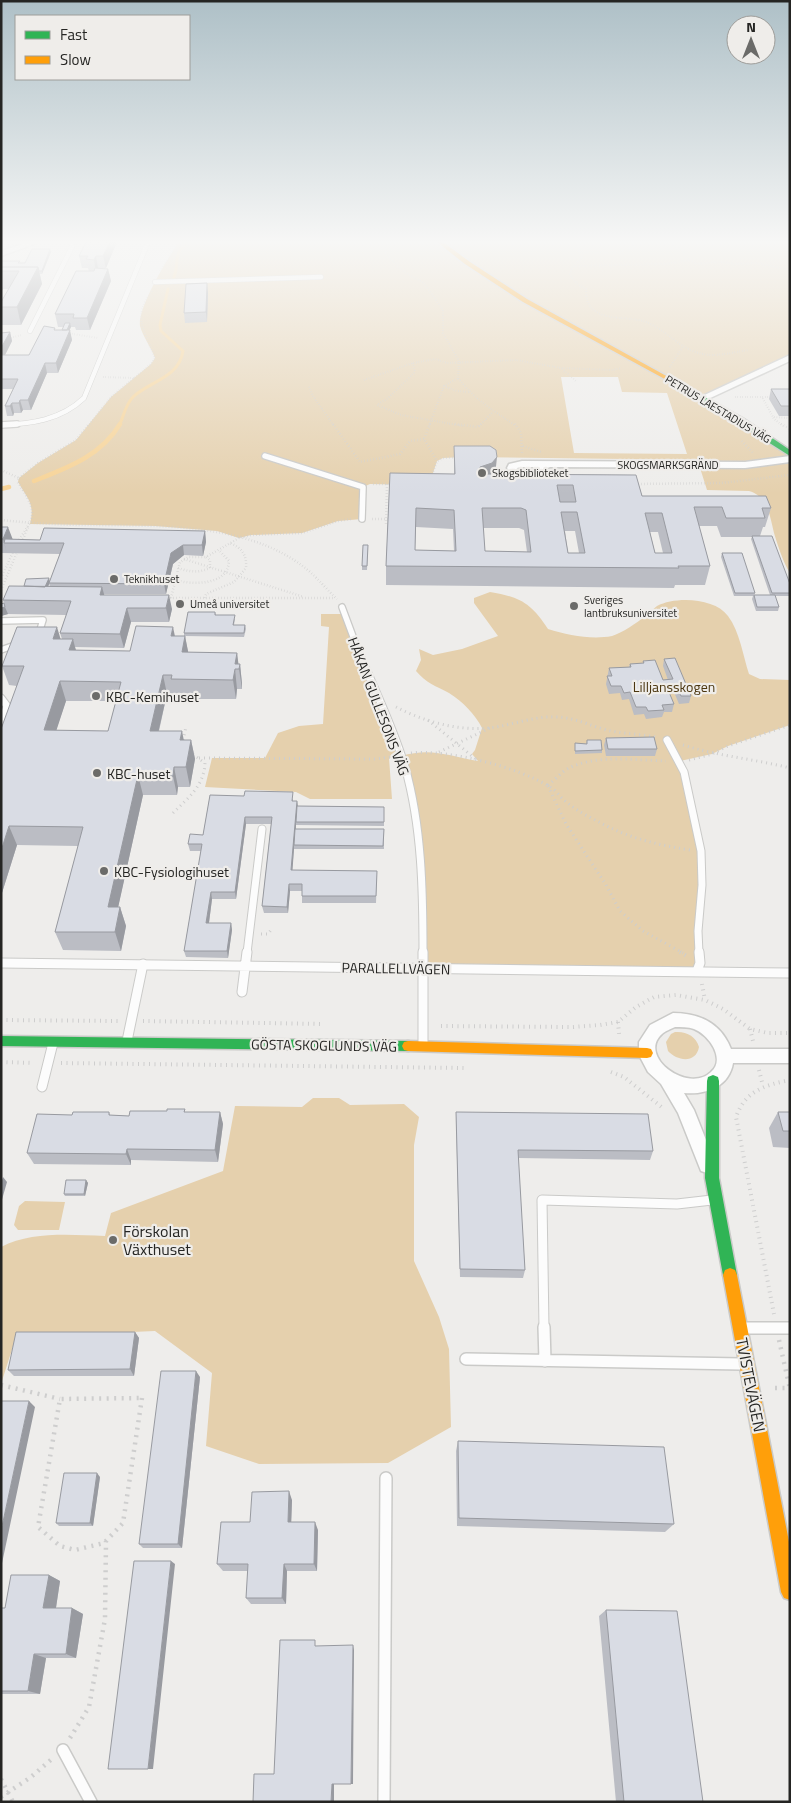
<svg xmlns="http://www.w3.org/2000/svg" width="791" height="1803" font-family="'Titillium Web',sans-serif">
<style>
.green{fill:#e5d0ad;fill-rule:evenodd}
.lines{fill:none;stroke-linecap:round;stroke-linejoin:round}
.stream-far1{stroke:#f7d396;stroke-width:3}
.stream{stroke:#f7d396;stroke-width:4.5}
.lane-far4-casing{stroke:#cacac8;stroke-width:5.5}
.lane-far3-casing{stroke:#cacac8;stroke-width:8}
.lane-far2-casing{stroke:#cacac8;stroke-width:9}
.lane-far1-casing{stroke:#cacac8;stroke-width:11}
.lane-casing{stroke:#cacac8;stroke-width:14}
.street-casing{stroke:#cacac8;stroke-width:3}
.fast-casing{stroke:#cacac8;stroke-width:3}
.slow-casing{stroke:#cacac8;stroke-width:3}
.path-far4{stroke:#cecece;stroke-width:2;stroke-dasharray:0.5 2;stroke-linecap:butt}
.path-far3{stroke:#cecece;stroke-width:2.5;stroke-dasharray:0.5 2.5;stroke-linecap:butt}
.path-far2{stroke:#cecece;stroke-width:3;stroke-dasharray:1 4;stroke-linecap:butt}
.path-far1{stroke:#cecece;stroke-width:4;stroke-dasharray:1 4.5;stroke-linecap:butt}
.path{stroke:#cecece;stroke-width:4.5;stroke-dasharray:2 5.5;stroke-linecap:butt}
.lane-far4{stroke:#fcfcfc;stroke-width:4.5}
.lane-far3{stroke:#fcfcfc;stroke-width:5.5}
.lane-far2{stroke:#fcfcfc;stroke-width:7}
.lane-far1{stroke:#fcfcfc;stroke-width:9}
.lane{stroke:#fcfcfc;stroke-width:11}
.street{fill:#fcfcfc;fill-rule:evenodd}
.fast{fill:#30b455;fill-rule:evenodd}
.slow{fill:#ff9f0a;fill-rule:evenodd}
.wall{fill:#bbbdc4;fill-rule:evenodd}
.shaded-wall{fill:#989aa0}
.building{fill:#d9dce4;stroke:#989aa0;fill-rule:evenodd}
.poi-dot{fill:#6b6b69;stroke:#efedea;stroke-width:2}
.labels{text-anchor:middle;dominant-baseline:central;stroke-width:4.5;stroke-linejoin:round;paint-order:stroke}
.far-street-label{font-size:11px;fill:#252523;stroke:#efedea}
.far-poi-label{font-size:11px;fill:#252523;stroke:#efedea;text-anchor:start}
.park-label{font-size:14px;fill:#4b3610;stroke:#efedea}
.poi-label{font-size:14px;fill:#252523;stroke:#efedea;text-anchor:start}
.street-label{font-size:14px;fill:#252523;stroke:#efedea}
.near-poi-label{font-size:16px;fill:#252523;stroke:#efedea;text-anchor:start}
.near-street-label{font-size:16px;fill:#252523;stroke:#efedea}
</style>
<rect width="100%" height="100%" fill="#eeedeb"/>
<!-- green -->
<path class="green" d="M179,242H790V358L704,398L790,454V573C783,562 778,546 774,533C770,517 768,496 749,491L707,490L701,471L704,460L463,457L443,458L437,461L432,476L417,485L370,484L363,487L362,519L338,521L302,533L251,535L239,538L217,531L155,526L30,524C35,504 28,499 18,482L19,478L38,463L76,440L111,397L151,364L155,358C151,347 143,337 140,326C137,309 168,257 179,242ZM561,377H618L622,392L667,393L687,454L574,453Z
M490,592C520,597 531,603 548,629C568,635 591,640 612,636C622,633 637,623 645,616C649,613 653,609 657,606C676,596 715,598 728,616C740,632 743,656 749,674L760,679L790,680V725L728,746L712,754L680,761L701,851L697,971L422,968L417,831L400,756L389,758L392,799H310L296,792L205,787L212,758H265L278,733L299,726L323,724L329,627L321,626V614H344L401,756C431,747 449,756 478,761L472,754L475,750L482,728C475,714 463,702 449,693C436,686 426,683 416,671L421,660L419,649L433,655L462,649L498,636L474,603V598Z
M675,1032C686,1031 696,1036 699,1047C696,1064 677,1061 668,1051L666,1042L671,1034Z
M313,1098H339L350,1105L404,1104L419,1117L414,1145V1261L439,1317L449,1349L451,1427L388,1463L259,1464L206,1446L212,1373L155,1331L16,1337L1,1384V1247C32,1231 71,1235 105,1236L111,1213L223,1171L235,1106L302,1107Z
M25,1201L65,1202L59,1230H18L14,1225L19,1206Z"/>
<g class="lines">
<!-- stream-far1 -->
<path class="stream-far1" d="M174,277C180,261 172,251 190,242
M119,426C124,416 125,405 133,397C150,381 179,378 183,351L161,331L160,325L168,289"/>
<!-- stream -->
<path class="stream" d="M34,481C67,468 101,456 120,424
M1,489L9,487"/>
<!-- lane-far4 casing -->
<g class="lane-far4-casing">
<path id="lane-far4" d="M155,282L321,277
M30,331L72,247V242
M1,425C31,424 61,420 84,398L148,242"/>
</g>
<!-- lane-far3 casing -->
<g class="lane-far3-casing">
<path id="lane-far3" d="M1,425L17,424
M265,456L363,487L362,519
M342,607L361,658
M1,621L43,620L38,636
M1,650L18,644"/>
</g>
<!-- lane-far2 casing -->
<g class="lane-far2-casing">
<path id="lane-far2" d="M361,657C376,693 394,729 405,767C422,827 423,892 423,953
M1,698L7,706L1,724
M667,740L684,772L701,851L702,885L698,931L699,953
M247,953L262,829"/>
</g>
<!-- lane-far1 casing -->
<g class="lane-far1-casing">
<path id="lane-far1" d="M1,963L790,973
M697,971L700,963L699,952
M242,992L247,952
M127,1041L143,964
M423,1046V952
M42,1087L53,1043
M544,1328L542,1200L677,1204L712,1200
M744,1328H790"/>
</g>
<!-- lane casing -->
<g class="lane-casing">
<path id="lane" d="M544,1327L545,1361
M744,1328H790
M466,1359L741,1364
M63,1750L91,1802
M384,1802L386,1478"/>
</g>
<!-- street casing -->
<g class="street-casing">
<path id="street" d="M29,242H39L1,256V251Z
M790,355V361L706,400H700L698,398Z
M790,456V462L745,468L550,467L545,469L542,476L527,479L513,477L507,468L509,464L522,461L745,462ZM522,467H536L534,472H520L517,468Z
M673,1013C699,1013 721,1023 731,1049H790V1063H733C729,1087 706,1095 684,1093L694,1110L716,1165L713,1171L707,1173L701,1171L678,1113L661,1084L648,1072L639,1055V1042L650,1025ZM675,1027C681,1027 688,1027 694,1029C709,1035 726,1059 711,1072C688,1094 637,1056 662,1034C665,1031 671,1029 675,1027Z"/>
</g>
<!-- fast casing -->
<g class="fast-casing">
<path id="fast" d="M674,382H678L744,419L790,450V456L738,423L674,384Z
M1,1036L408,1041L412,1042L414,1046L412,1050L408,1051L1,1046Z
M713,1075L718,1077L719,1081V1178L737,1275L735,1280L730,1282L725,1280L723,1275L705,1178L707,1081L708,1077Z"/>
</g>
<!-- slow casing -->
<g class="slow-casing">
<path id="slow" d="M437,242H443L470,262L527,299L679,383L674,384L523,302L465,264Z
M408,1041L647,1048L651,1049L653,1053L651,1057L647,1058L408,1051L404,1050L402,1046L404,1042Z
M730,1268L735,1270L737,1275L790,1547V1600L784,1598L781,1592L723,1275L725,1270Z"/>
</g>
<!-- path-far4 -->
<path class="path-far4" d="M390,242L385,253L404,272L424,283L443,310V333L459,361L458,378C476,401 493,410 516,426
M421,242L428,246
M576,242L582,258L573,266L570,274L577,284L586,289C586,297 587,305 594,310C608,321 629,316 646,322C665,329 679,348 699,353C715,358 733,352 749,350
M667,242L682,250L689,260L697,264L721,262L736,264L757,263L790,270
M580,252C601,252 623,256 640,242
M574,266L666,264L689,260
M160,271L179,242
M67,333L98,338
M1,340L22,335
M413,363L415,372L388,398L377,405L401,415L463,426
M670,367L683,346
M562,369L576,381
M103,377L134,378
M364,380L413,363L435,359L447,363L516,360L561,368L613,370L621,368
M444,386L457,391L469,392
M309,387L313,396L334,426
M735,397H762
M773,397H762L773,417L790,418
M773,418L783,426
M88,426L111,397L151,364L155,358C145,330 131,319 152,291
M429,426L444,386L458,378
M479,426L493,412"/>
<!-- path-far3 -->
<path class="path-far3" d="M333,424L360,462L400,454L410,441L424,439
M430,424L424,439L437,461
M455,424L478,427L481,424
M515,424L521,433L522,454
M781,424L790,429
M742,441L753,453
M523,446L541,452
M1,470L19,478
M431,477L437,461L443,458L458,457
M19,478L38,463L76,440L89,424
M373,484H392
M635,484L721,483L790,475
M372,519H389
M1,520C30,523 59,525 88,525C158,526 245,522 304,567C316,576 326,589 337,599
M386,524L387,484
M18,542C21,536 26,530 29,524C38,509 25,495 18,482L19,478
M22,542L28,527
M184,559L304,597
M178,568C189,572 199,573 210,568V560L206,557
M1,578L14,550
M175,580C192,585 228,586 229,561L219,550
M1,590L18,550
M167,598H335
M171,598L180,562L189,557H206L239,538L251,535L302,533L338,521L351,519
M205,598L206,594L234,582L246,568C247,555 242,548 230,543"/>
<!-- path-far2 -->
<path class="path-far2" d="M396,707C423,721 457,731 488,728C511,726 532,716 555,717C575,717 592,727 611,731C626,734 641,734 656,737
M428,720L478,761
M183,740L186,727
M683,745C718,756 754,759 790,768
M439,752L490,728
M411,753C447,749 519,767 550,787C556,790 559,796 564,800C574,809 587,816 599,822C628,838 658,845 690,850
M199,758L376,759L391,757
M689,760L712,754L728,746L790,725
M548,785C555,780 561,772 569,768C598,754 635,760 666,761
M548,786L566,824L606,885L620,911L643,931L683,953
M173,813C188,798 204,786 205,763L191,753
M261,934H268L271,930"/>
<!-- path-far1 -->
<path class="path-far1" d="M680,952L687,956
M702,984L705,1000
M1,1020L119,1021
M143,1021L324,1024
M618,1022L619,1034
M441,1026L573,1027L600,1025L618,1022L636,1007L654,997L676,995L705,1000L723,1009L750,1029L768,1033H790
M750,1029L753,1041
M1,1062L34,1063
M61,1063L464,1068
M759,1070L763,1086
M611,1072L624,1077L664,1109
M774,1314L736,1117C745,1091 765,1085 790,1080"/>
<!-- path -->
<path class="path" d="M779,1340L790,1389
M1,1385L60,1399
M775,1388H790
M142,1398L123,1523L104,1543L75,1550L60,1546L38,1527L60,1399Z
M70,1738L89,1707L105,1619L106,1541
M1,1779L13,1802
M1,1797L31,1777L53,1758"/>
<!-- lane-far4 -->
<use href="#lane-far4" class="lane-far4"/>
<!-- lane-far3 -->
<use href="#lane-far3" class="lane-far3"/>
<!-- lane-far2 -->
<use href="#lane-far2" class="lane-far2"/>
<!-- lane-far1 -->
<use href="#lane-far1" class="lane-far1"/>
<!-- lane -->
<use href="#lane" class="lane"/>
<!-- street -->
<use href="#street" class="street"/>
<!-- fast -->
<use href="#fast" class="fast"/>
<!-- slow -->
<use href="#slow" class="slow"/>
</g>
<!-- wall -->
<path class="wall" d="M86,242H117L106,268H98L108,269L111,281L90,330H76L75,327H71L69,330L72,340L58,373H47L31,410H23L21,413H14L13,416H7L5,406L13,389H1V333L10,332L12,341L5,355H29L55,330H62L64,327H58L55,314L89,271L88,268H82L79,256Z
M51,252L42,274H40L42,284L21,325H1L2,302L9,289H3L1,292V261L25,263Z
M208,292L207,322L185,323L184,313Z
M771,389H790V416H779L769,399Z
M454,446L496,474L636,475L642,496L771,508L765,527H763L760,536L790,584V596H775L779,607L778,611H756L752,599L753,596H734L721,557L722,553L755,593L754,595H770L751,539L752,537H721L717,526H699L710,566L705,585H675L674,588L386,585V566L390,473L454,474ZM416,527L453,529L454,551L415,550ZM483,528H519L524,530L527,552L485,551ZM565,531H575L579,553H568ZM650,532H658L663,553H655Z
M1,527L12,539L40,540L205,531L206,542L203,556L184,555L173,564L166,594H104V595L172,609L169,622H131L124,648L75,647L76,650L130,651L175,636H184V633L215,612L216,615L235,619L234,625H245L246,629L244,637L185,636L188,652L237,653L238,664H240L242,684V689H237L236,699H175L174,694H167L159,731L184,740H191L195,759L190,787H178L177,795H143L118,907H120L126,926L121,951L63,950L55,932L78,846L17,845L1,896L17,686L9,685L2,666L62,639L60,633L66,615L8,614L1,616V604L4,603L3,600L24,586L50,582L48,587H50L49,583L60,554L1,553ZM66,701H116L108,731L56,730Z
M368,545L367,570H362V566Z
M664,659L691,696L689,703L679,704L674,692H669L674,704L672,712H664L662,717L646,719L644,714L634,715L629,699L622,700L620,693L609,694L606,684L609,668L629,667L630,664L643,663V661L663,680H668L663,666Z
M606,738L657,749L655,756H606L604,745Z
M587,740L602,750V753L575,754V743L586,744Z
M210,795L293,799V801H297L298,806L384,807V826L296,825V829H384V849H294L292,870L377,871L376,903H302V891H290L288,913H264L262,906L271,824H246L236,899H212L209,923H231L232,930L228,958L186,957L184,951L201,851H190L188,844L203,835Z
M185,1109V1112H220L223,1124L218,1162L131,1160V1165L34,1164L27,1153L72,1115L109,1112L110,1115L129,1116Z
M456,1112L653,1151L650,1160L518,1158L525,1270L523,1278L460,1277L456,1121Z
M778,1112H790V1148L773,1147L769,1128Z
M86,1180L88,1183L85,1196H65L64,1194Z
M135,1332L139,1338L134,1376H14L8,1370Z
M200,1377L182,1548H143L139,1544Z
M458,1441L674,1524L665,1532L457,1526L456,1451Z
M100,1477L93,1526H59L56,1523Z
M292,1500L291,1522L318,1530L317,1571H287L286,1604H251L246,1598L248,1571H223L217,1564L250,1522Z
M49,1575L60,1581L56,1608H72L83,1614L76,1658H46L40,1694H1V1608H5Z
M606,1610L703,1802H616L599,1616Z"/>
<!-- shaded-wall -->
<path class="shaded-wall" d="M110,242H117L106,268L103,256Z
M50,249L51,252L42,274V271Z
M96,256L98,268L96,272L94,260Z
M38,267L42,284L21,325L17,307Z
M108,269L111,281L90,330L87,318Z
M1,281L3,289L1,292Z
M207,283L208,292L207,322L206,312Z
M70,323L71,327L65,340L64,337Z
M70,330L72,340L58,373L56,363Z
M10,332L12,341L1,363V348Z
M45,363L47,373L31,410L28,400Z
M20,400L23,410L21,413L19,403Z
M12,403L14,413L13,416L10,406Z
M497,457L495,476L479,486L480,467Z
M8,527L13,540L4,543L7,553L3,539Z
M205,531L206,542L203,556L202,545Z
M183,545L184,555L173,564L166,594L164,584L171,553Z
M49,578L50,582L46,591L45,587Z
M102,587L106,601L100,595Z
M169,595L172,609L169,622L166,608Z
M5,607L8,614L1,616V608Z
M127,608L131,622L124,648L120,634Z
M57,627L63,647L53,639Z
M173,627L177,646L171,636Z
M185,636L189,656L182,652Z
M73,639L78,659L69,650Z
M237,653L239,668L240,664L242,684V689L239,669L235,664Z
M235,669L237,689L236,699L233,680Z
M163,675L167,694L154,751L150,731Z
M60,681L66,701L50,750L44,730Z
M182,731L186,751L180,740Z
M191,740L195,759L190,787L186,767Z
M174,767L178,787L177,795L173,776Z
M138,775L143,795L114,926L108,907Z
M297,801L298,808L296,822V825L295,845H294V849L292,877L291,870Z
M245,817L246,824L236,899L235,892Z
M9,826L17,845L1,896V851Z
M289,884L290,891L288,913L287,907Z
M211,892L212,899L208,930L206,923Z
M120,907L126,926L121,951L115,932Z
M231,923L232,930L228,958L227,951Z
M220,1112L223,1124L218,1162L215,1150Z
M127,1149L131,1160V1165L126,1154Z
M3,1177L7,1182L1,1203V1183Z
M86,1180L88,1183L85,1196L84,1194Z
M135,1332L139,1338L134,1376L130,1369Z
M196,1371L200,1377L182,1548L178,1544Z
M29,1401L35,1407L1,1568V1531Z
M97,1473L100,1477L93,1526L90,1523Z
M289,1491L292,1500L291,1530L288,1522Z
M315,1522L318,1530L317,1571L314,1564Z
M171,1561L175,1564L153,1769H148Z
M284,1564L287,1571L286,1604L282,1598Z
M49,1575L60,1581L55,1614L43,1608Z
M72,1608L83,1614L76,1658L66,1654Z
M353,1645L354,1650L353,1784H351Z
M34,1654L46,1658L40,1694L28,1691Z
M332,1784H334V1802H331Z"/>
<!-- building -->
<path class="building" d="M86,242H110L103,256H96L94,260L86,259L88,256H79Z
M32,249H50L42,271H39L38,267H1V261H20L18,263H25Z
M1,267H38L17,307H1V302L19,271H1Z
M95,268L108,269L87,318H73L74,314H55L76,271H94Z
M207,283L206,312L184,313L186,284Z
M65,323H70L67,330H62Z
M44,326L55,328L54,330H70L56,363H45L28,400H20L19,403H12L10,406H5L18,379H1V355H29Z
M10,332L1,348V333Z
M771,389H790V406H781Z
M454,446H490L496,450L497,457L492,463L480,467V474L636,475L642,496H766L771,508H762L765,518H726L722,507H694L710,566H678L679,568L386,566L390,473L455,474ZM557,485H573L576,502H560ZM416,508L454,510L456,551L415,550ZM482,508H521L526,510L531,552L485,551ZM561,512H577L585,553H568ZM645,513H662L672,553H655Z
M1,527H8L3,539H1Z
M44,528L205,531L202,545H183L171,553L164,584L49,583L64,543H4L5,539L40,540Z
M752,536H772L790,584V593H772Z
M363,545H368L367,566H362Z
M722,553H742L755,593H735Z
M49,578L45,587L24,586L26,579Z
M9,586L102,587L100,595H169L166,608H127L120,634L60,633L71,601L3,600Z
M754,595H775L779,607H757Z
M4,603L5,607L1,608V604Z
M188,612H215V615H235L233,625H245L244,633H184Z
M136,626L173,627L171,636H185L182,652L237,653L235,664H240L239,669H235L233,680L171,679L172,675H163L150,731H182L180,740H191L186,767H174L173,776L138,775L108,907H120L115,932H55L83,827L9,826L1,851V729L24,666H2L17,627H57L53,639H73L69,650L130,651ZM60,681L121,682L108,731L44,730Z
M675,658L691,696H681L676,684L666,685L674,704L662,705L664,710L648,711L646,707H636L630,692L624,693L621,686H611L607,676H612L609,668L631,667L630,664L644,663L643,661L655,660L663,680L673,679L664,659Z
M654,737L657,749H608L606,738Z
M587,740H601L602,750L575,751V743L587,744Z
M245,791L293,792L292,801H297L291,870L377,871L376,896H302V884H289L287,907L262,906L272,817H245L235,892H211L206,923H231L227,951H184L202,844H188L190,834L203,835L210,795L244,796Z
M297,806L384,807V822H296Z
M295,829H384L383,846L294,845Z
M167,1109H185L184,1112H220L215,1150L127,1149L126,1154L27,1153L37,1114L72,1115L73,1112H109V1115L129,1116L130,1111H167Z
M456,1112L648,1114L653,1151L518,1150L525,1270L460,1269Z
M778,1112H790V1131H783Z
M66,1180H86L84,1194H64Z
M16,1332H135L130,1369L8,1370Z
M161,1371H196L178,1544H139Z
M1,1401H29L1,1531Z
M458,1441L664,1447L674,1524L459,1518Z
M64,1473H97L90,1523H56Z
M289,1491L288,1522H315L314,1564H284L282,1598H246L248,1564H217L221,1522H250L252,1492Z
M134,1561H171L148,1769H108Z
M11,1575H49L43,1608H72L66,1654H34L28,1691H1V1608H5Z
M606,1610L677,1611L703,1802H624Z
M280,1640H315V1646L353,1645L351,1784H332L331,1802H253L254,1774H274Z"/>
<!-- sky -->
<linearGradient id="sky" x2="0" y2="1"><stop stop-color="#aec0c7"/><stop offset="0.49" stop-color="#f7f7f6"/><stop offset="1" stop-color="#f7f7f6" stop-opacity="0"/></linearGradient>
<rect width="791" height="494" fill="url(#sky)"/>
<!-- markers -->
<g class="poi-dot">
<circle cx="482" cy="473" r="5"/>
<circle cx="114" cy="579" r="5"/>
<circle cx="180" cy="604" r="5"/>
<circle cx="574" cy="606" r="5"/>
<circle cx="96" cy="696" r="5"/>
<circle cx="97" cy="773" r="5"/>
<circle cx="104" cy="871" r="5"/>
<circle cx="113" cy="1240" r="5"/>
</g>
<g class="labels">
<!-- far-street labels -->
<g class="far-street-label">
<text transform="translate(718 409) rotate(31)">PETRUS LAESTADIUS VÄG</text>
<text x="668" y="465">SKOGSMARKSGRÄND</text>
</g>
<!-- far-poi labels -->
<g class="far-poi-label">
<text x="492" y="473">Skogsbiblioteket</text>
<text x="124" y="579">Teknikhuset</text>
<text x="584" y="600">Sveriges<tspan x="584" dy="13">lantbruksuniversitet</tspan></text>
<text x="190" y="604">Umeå universitet</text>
</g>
<!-- park labels -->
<g class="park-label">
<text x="674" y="686">Lilljansskogen</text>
</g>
<!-- poi labels -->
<g class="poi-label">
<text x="106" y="696">KBC-Kemihuset</text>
<text x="107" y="773">KBC-huset</text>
<text x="114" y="871">KBC-Fysiologihuset</text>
</g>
<!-- street labels -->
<g class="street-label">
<text transform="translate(379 706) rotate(69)">HÅKAN GULLESONS VÄG</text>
<text transform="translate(396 968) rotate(1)">PARALLELLVÄGEN</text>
<text transform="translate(324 1045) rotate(1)">GÖSTA SKOGLUNDS VÄG</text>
</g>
<!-- near-poi labels -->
<g class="near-poi-label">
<text x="123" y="1231">Förskolan<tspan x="123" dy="18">Växthuset</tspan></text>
</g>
<!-- near-street labels -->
<g class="near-street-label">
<text transform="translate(751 1385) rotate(79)">TVISTEVÄGEN</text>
</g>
</g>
<!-- border -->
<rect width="791" height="1803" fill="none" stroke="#252523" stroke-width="5"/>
<!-- legend -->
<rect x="15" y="15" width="175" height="65" fill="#efedea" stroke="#9e9d9a"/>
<rect x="25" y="31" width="25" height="8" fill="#30b455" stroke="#9e9d9a"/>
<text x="60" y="40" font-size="15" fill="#252523">Fast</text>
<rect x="25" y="56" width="25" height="8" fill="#ff9f0a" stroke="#9e9d9a"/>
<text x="60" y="65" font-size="15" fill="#252523">Slow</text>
<!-- north arrow -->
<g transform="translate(751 40)"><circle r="24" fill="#efedea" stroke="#9e9d9a"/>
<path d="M0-4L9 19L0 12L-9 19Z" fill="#6b6b69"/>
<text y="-8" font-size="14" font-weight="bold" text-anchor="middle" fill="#252523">N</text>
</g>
</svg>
